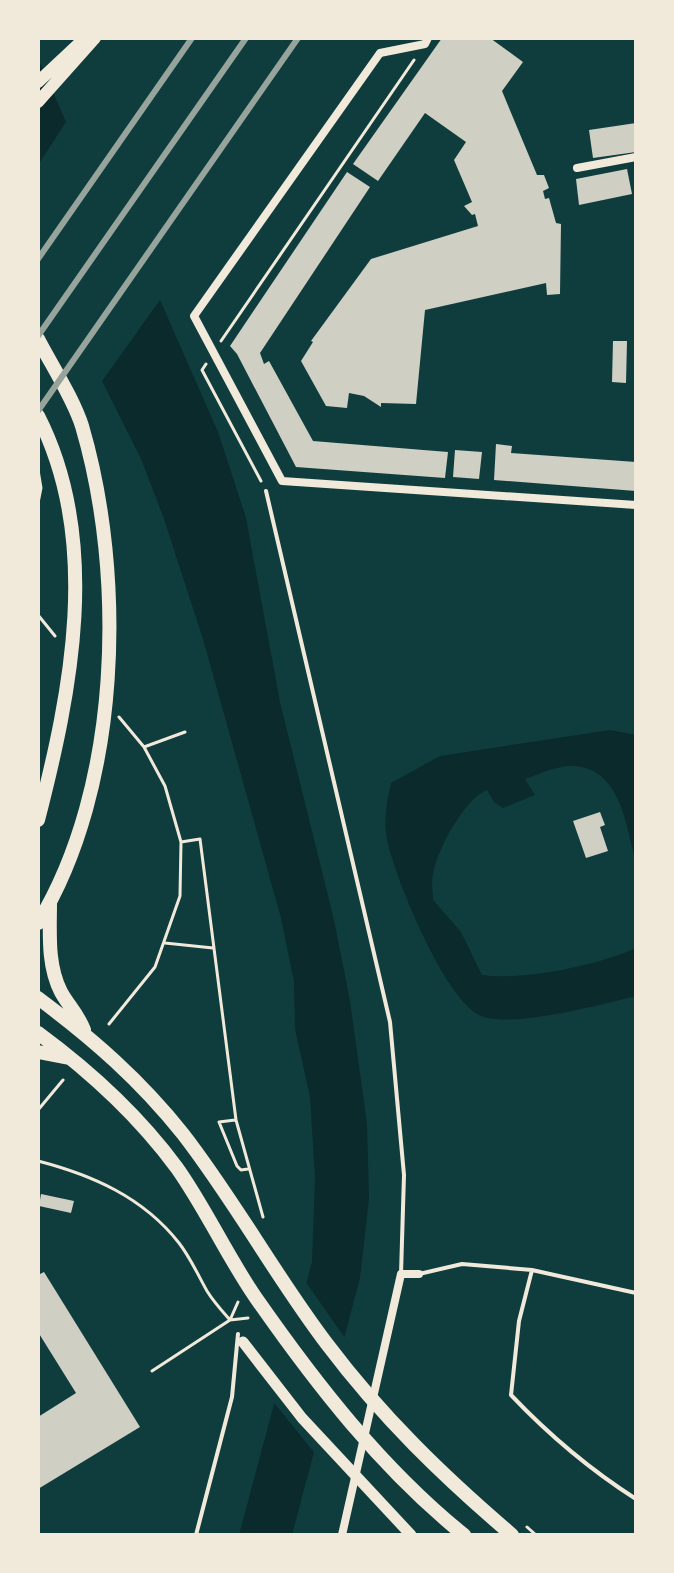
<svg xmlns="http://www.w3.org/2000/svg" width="674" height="1573" font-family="'Work Sans',sans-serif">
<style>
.water{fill:#0a2a2b}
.pier{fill:#0f3d3e}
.building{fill:#cfcfc3}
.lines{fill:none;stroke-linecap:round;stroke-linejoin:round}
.path{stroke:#f1e9da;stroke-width:3}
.service{stroke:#f1e9da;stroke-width:4}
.minor{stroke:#f1e9da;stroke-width:8}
.tertiary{stroke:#f1e9da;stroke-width:11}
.secondary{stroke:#f1e9da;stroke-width:12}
.primary{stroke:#f1e9da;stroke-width:14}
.rail{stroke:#97a49c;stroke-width:6}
</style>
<rect width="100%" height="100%" fill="#0f3d3e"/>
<!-- water -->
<path class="water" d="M38,58L66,122L38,165Z
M160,300L218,432L246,518L280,702L334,920L350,1001L367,1124L369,1199L360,1278L292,1535H239L312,1262L315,1177L310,1097L295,1029L294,982L281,918L203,639L163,516L141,459L102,381Z
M610,730L636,735V862C626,826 621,768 573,766C558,765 539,774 525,779L535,795L503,808L494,802L487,790C464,799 437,850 433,874C431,882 433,892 433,900L461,932L482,975C523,981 599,965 636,948V996C603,1004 507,1030 479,1015C444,997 397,882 388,844C383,823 386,804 391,783L440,756Z"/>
<!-- pier -->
<path class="pier" d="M303,1278L347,1341L317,1456L272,1400Z"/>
<!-- building -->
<path class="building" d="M442,38H490L523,62L502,91L537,175H544L549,188L543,191L545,199L549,198L556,223L561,224L560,294L547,295L546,283L425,310L416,404L381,403V407L364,396L349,393L347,408L326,406L301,361L313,342L311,341L371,259L478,226L475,214L472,215L464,206L472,202L454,160L466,142L425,113L378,181L353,164Z
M636,123V152L593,158L589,130Z
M627,169L632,194L579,205L576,179Z
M347,172L370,187L260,353L264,364L269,361L313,441L448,452L445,478L296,467L237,354L230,346Z
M613,341H627L626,383L612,382Z
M496,444L512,446L511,453L636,462V491L494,480Z
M455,450L482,452L479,479L453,477Z
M600,812L605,825L600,827L608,851L586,858L573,821Z
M41,1194L74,1201L71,1213L39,1206Z
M44,1272L140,1427L38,1489V1417L76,1393L38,1332V1275Z"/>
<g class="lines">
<!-- path -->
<path class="path" d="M221,341L414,60
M206,364L202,370L261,481
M38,470L41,488L38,503
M38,615L55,636
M144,747L185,732
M181,842L200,839L236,1120L263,1217
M165,943L213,948
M109,1024L155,967L180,896L181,842L165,786L144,747L119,717
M38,1110L63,1080
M235,1120L219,1122L237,1166L241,1170L248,1169
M38,1161C92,1175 143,1197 179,1243C190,1257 198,1275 207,1291C213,1301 222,1311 230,1320
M230,1320L238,1302
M152,1371L230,1320L248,1318
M527,1527L536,1535"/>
<!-- service -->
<path class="service" d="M266,491L390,1022L404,1175L401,1274
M532,1270L519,1321L511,1395C549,1435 589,1469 636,1499
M419,1274L462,1264L532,1270L636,1293
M196,1535L232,1397L238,1334"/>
<!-- minor -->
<path class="minor" d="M428,38L425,44L380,53L194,316L282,481L636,505
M577,168L636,157
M342,1535L401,1274H419"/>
<!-- tertiary -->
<path class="tertiary" d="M243,1342L302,1418L411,1535"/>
<!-- secondary -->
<path class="secondary" d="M38,82L85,38
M38,102L95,38"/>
<!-- primary -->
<path class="primary" d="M38,339C52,366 73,398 82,426C126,576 121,787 38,923
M38,416C102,541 71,692 38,820
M50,903C50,932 47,965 61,992C68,1005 78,1014 84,1030
M38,998C93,1039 140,1080 183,1134C235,1201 276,1277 327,1344C382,1417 443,1476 512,1535
M38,1033C91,1072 138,1115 177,1168C206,1209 227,1256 256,1298C316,1384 382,1469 464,1535
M38,1052L69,1058"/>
<!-- rail -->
<path class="rail" d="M38,259L192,38
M38,336L246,38
M38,411L298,38"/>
</g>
<!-- border -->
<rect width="674" height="1573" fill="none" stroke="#f1e9da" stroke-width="80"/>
</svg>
